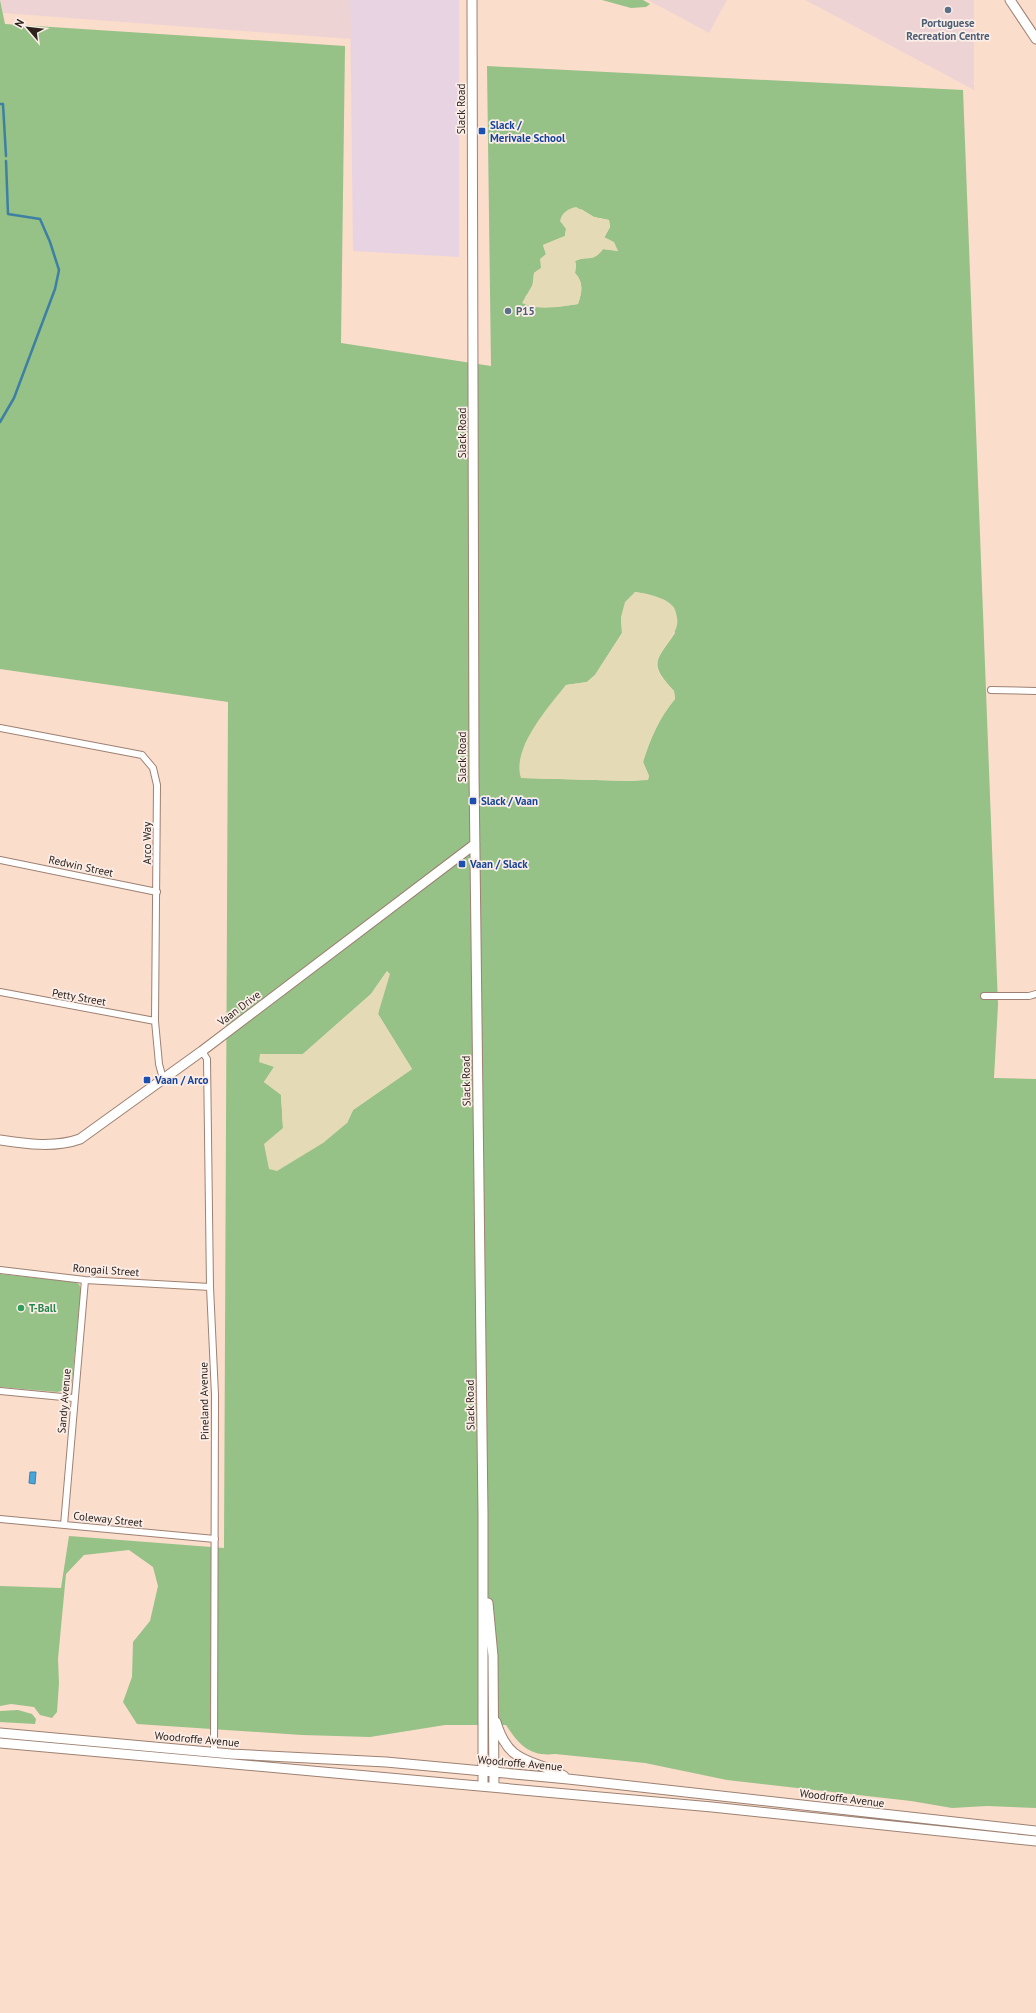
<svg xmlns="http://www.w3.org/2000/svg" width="1036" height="2013" font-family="'PT Sans',sans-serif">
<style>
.commercial{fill:#e8d3e2}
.industrial{fill:#eed3d4}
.green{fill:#96c187;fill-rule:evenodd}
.sand{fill:#e4dbb6}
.water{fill:#46a7de;stroke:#3e7fa4}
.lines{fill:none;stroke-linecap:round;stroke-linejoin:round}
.stream{stroke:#3e7fa4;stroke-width:2.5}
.street-casing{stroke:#9d8172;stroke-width:8}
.secondary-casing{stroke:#9d8172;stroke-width:11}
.street{stroke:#fff;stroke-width:6}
.secondary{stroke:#fff;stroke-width:9}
.service-dot{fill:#5c6f8a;stroke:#fbeee8;stroke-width:1.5}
.transit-dot{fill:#1a4fb4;stroke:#fbeee8;stroke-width:1.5}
.leisure-dot{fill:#2e9e5b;stroke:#fbeee8;stroke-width:1.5}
.labels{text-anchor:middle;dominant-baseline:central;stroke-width:3.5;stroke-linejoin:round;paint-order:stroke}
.service-label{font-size:11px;font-weight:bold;fill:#4e5e75;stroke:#fbeee8}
.street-label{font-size:11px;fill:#2d221c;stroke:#fbeee8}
.transit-label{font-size:11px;font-weight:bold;fill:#164399;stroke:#fbeee8;text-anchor:start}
.leisure-label{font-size:11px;font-weight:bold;fill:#27864d;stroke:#fbeee8;text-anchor:start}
</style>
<rect width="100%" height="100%" fill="#fbddcc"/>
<!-- commercial -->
<path class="commercial" d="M350,0H459V257L353,251Z"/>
<!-- industrial -->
<path class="industrial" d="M0,0H350L351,39L3,13Z
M648,0H727L709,33Z
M805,0H974V90L807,1Z"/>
<!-- green -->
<path class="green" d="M0,0L5,24L345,46L341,343L491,366L487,66L963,90L998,1005L994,1078L1036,1079V1808L987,1806L952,1808L911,1801L727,1780L645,1763L555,1754C530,1757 519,1745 506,1725H445L370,1737L302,1735L137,1724L123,1702L132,1677L133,1642L150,1621L158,1586L153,1567L129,1550L84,1555L66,1574L58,1659L59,1683L57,1712L52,1718L40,1715L34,1707L11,1704L0,1706V1586L61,1588L69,1536L224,1548L228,702L0,669ZM581,209L594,217L609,220L610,227L604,238L618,251L603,249C593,263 587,255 575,261L576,265L575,273C584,283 582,292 578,304L555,307H530L525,297C533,291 533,282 534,273L541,268L546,254L543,245L565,236L566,229ZM635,592L647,594L664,600L675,633C656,661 648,663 674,691L675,699C659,717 650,739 643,762L649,776L648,779L631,781L522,778L525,744L537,724L566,685L587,682L595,675L622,633L621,617ZM387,971L378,1014L412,1069L353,1110L347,1123L283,1128L281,1094L264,1082L274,1067L260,1054H303L371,994Z
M602,0H643L650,4L646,7L631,8Z
M0,1274L74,1282L79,1284L81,1289L72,1382L66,1390L57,1392L0,1387Z
M18,1710L32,1714L36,1719L35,1724L0,1722V1711Z"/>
<!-- sand -->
<path class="sand" d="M576,207L594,217L609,220L610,227L604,237L614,242L618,251L603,249C593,263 588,255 575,261L576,265L575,273C584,283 582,292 578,304C560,307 538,311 522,303L533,284L534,273L541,268L540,259L546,254L543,245L565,236L566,229L560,221C562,212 568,209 576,207Z
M635,592C647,594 674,598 676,613C677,617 678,622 677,625C675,637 655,655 657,666C658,676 668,684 674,691L675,699C660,717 650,739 643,762L649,776L648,780L632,781L521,778C511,749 549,706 566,685L587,682L595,675L622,633L621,617L625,602Z
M387,971L390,974L378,1014L412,1069L353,1110L347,1123L323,1143L277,1171L269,1169L264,1144L283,1128L281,1095L264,1082L274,1067L259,1062L260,1054H303L371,994Z"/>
<!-- water -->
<path class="water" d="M30,1472H36L35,1484L29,1483Z"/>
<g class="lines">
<!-- stream -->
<path class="stream" d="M0,104H3L6,156
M0,422L14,398L55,289L59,270L50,242L40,219L8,214L6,161"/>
<!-- street casing -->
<g class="street-casing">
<path id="street" d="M991,690L1036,691
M0,728L142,755L153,768L157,785L155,1021L159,1064L163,1079
M0,860L157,892
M0,992L155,1021
M984,996H1029L1036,994
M202,1051L207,1059L210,1287L215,1395L214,1752
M0,1270L85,1280L210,1287
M0,1391L73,1398
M0,1519L215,1539
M64,1525L85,1280"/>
</g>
<!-- secondary casing -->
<g class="secondary-casing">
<path id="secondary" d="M472,0L474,773L483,1515V1786
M1010,0L1036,39
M0,1140C26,1144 55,1148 80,1139L202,1051L475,844
M488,1603L493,1656L494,1787
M496,1722C509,1766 532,1758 564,1776
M0,1733L231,1754L386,1762L568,1779L1036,1831
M0,1743L712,1807L1036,1841"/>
</g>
<!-- street -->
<use href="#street" class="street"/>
<!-- secondary -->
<use href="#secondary" class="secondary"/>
</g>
<!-- markers -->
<g class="service-dot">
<circle cx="948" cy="10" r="4"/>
<circle cx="508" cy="311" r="4"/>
</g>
<g class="transit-dot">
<rect x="478" y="127" width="8" height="8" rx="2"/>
<rect x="469" y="797" width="8" height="8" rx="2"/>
<rect x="458" y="860" width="8" height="8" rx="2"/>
<rect x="143" y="1076" width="8" height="8" rx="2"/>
</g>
<circle class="leisure-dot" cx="21" cy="1308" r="4"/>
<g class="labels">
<!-- service labels -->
<g class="service-label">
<text x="948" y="23">Portuguese<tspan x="948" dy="13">Recreation Centre</tspan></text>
<text x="516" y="311" text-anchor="start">P15</text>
</g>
<!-- street labels -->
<g class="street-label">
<text transform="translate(461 109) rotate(-90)">Slack Road</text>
<text transform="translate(462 433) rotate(-90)">Slack Road</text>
<text transform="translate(462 757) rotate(-90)">Slack Road</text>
<text transform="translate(147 843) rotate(-90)">Arco Way</text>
<text transform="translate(81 866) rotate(12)">Redwin Street</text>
<text transform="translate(79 997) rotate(10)">Petty Street</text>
<text transform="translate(239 1008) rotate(-37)">Vaan Drive</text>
<text transform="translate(466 1081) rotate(-91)">Slack Road</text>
<text transform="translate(106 1270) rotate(4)">Rongail Street</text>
<text transform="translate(64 1401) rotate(-85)">Sandy Avenue</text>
<text transform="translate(204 1401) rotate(-91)">Pineland Avenue</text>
<text transform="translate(470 1405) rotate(-91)">Slack Road</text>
<text transform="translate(108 1519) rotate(6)">Coleway Street</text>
<text transform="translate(197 1739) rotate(5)">Woodroffe Avenue</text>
<text transform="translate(520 1763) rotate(5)">Woodroffe Avenue</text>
<text transform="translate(842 1798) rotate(7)">Woodroffe Avenue</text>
</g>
<!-- transit labels -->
<g class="transit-label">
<text x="490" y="125">Slack /<tspan x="490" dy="13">Merivale School</tspan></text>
<text x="481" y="801">Slack / Vaan</text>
<text x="470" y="864">Vaan / Slack</text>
<text x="155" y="1080">Vaan / Arco</text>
</g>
<!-- leisure labels -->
<g class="leisure-label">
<text x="29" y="1308">T-Ball</text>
</g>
</g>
<!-- north arrow -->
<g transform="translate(28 28) rotate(298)" stroke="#fbeee8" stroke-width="3" paint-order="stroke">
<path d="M0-3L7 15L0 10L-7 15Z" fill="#2d221c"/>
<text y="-6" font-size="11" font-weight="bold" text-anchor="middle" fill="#2d221c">N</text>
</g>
</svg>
